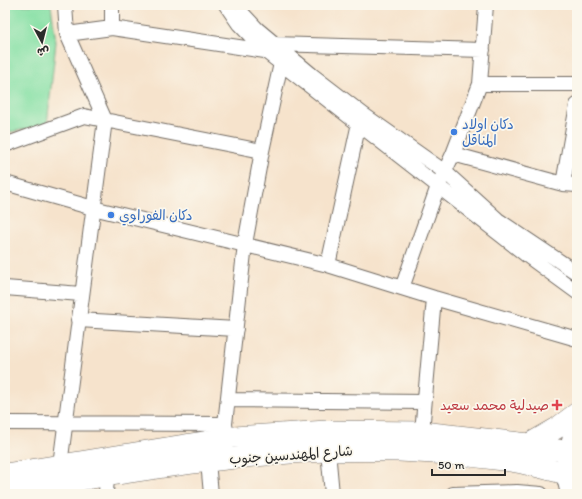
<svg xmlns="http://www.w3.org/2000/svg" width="582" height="499" font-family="Itim,'Playpen Sans Arabic',sans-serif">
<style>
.green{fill:#86e0a5;stroke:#588668}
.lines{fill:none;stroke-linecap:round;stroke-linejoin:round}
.minor-casing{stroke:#726b63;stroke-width:16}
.major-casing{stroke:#726b63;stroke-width:20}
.highway-casing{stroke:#726b63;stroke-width:22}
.minor{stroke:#fff;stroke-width:14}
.major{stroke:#fff;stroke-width:18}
.highway{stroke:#fff;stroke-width:21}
.shop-dot{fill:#3f7fe0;stroke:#fbf7ec;stroke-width:1.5}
.health-dot{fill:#e0444e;stroke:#fbf7ec;stroke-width:1.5}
.labels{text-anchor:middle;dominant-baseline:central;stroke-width:3.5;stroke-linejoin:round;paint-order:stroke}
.shop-label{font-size:14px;fill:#366cbe;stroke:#fbf7ec;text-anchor:start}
.health-label{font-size:14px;fill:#be3a42;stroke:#fbf7ec;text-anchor:end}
.street-label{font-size:14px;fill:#2b2b2b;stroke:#fbf7ec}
</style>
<rect width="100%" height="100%" fill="#fbf7ec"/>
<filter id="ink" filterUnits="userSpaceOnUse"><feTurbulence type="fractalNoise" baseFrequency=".025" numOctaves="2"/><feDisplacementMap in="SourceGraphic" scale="8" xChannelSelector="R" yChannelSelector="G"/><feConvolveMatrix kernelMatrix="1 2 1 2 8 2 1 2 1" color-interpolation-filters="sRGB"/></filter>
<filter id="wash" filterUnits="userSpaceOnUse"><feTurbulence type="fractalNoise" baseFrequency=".012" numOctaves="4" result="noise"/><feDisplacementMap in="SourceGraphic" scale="16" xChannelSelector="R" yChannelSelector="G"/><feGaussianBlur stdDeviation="0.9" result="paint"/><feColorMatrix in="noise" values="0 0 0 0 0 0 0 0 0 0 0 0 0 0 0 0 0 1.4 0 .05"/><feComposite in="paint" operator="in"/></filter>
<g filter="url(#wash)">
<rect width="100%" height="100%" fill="#f6e3cc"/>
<!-- green -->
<path class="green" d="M5,5H51L56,42L47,125L5,133Z"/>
</g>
<g filter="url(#ink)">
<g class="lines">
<!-- minor casing -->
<g class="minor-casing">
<path id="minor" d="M226,5L239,24L265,51L525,254L577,292
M242,13L257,29L312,75L364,115L445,172L498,220L577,273
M112,28V5
M67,34L112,28L265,51L273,44L483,50
M480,84H577
M5,145L84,116L262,151
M453,154L563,184L577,185
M5,183L93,208L328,265L434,298L577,339
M563,184L577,105
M328,265L359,123
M5,288L81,294
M402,288L438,186L453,154L480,84L486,5
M78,320L236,329
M228,400L424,402
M5,423L225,424
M422,432L434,298
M227,439L225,424L245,244L262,151L281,63
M328,451L332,494
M208,462L211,494
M60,465L105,120L67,34L65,5
M563,474L568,494
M106,494L107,475
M453,494L517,492L541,494"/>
</g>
<!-- major casing -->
<g class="major-casing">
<path id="major" d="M563,474L577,416"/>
</g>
<!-- highway casing -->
<g class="highway-casing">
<path id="highway" d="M529,444L557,428L577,413
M5,474L234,437L327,431L422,432L529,444L577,454
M5,492C112,475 220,455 329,451C387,449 446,452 504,460C529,463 553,471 577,477"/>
</g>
<!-- minor -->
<use href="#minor" class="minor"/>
<!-- major -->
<use href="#major" class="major"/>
<!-- highway -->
<use href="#highway" class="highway"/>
</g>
</g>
<!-- markers -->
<g class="shop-dot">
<circle cx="454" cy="132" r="4"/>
<circle cx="111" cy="215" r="4"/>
</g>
<path class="health-dot" d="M555 399h4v4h4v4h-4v4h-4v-4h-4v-4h4z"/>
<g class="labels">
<!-- shop labels -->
<g class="shop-label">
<text x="462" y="124">دكان اولاد<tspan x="462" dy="16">المناقل</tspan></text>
<text x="119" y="215">دكان الفوراوي</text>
</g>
<!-- health labels -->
<g class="health-label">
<text x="549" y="405">صيدلية محمد سعيد</text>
</g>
<!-- street labels -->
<g class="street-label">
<text transform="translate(291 455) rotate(-4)">شارع المهندسين جنوب</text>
</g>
</g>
<!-- margin -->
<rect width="582" height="499" fill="none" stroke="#fbf7ec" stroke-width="20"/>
<!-- north arrow -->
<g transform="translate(42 42) rotate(173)" stroke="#fbf7ec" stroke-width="3" paint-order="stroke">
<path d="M0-3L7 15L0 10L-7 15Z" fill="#2b2b2b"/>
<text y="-6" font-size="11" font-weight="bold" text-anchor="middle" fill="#2b2b2b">ش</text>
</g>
<!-- scale -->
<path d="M432 469v6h73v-6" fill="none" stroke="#2b2b2b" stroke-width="2"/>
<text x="438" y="469" font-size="12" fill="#2b2b2b" stroke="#fbf7ec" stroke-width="3" paint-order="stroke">50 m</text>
</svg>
